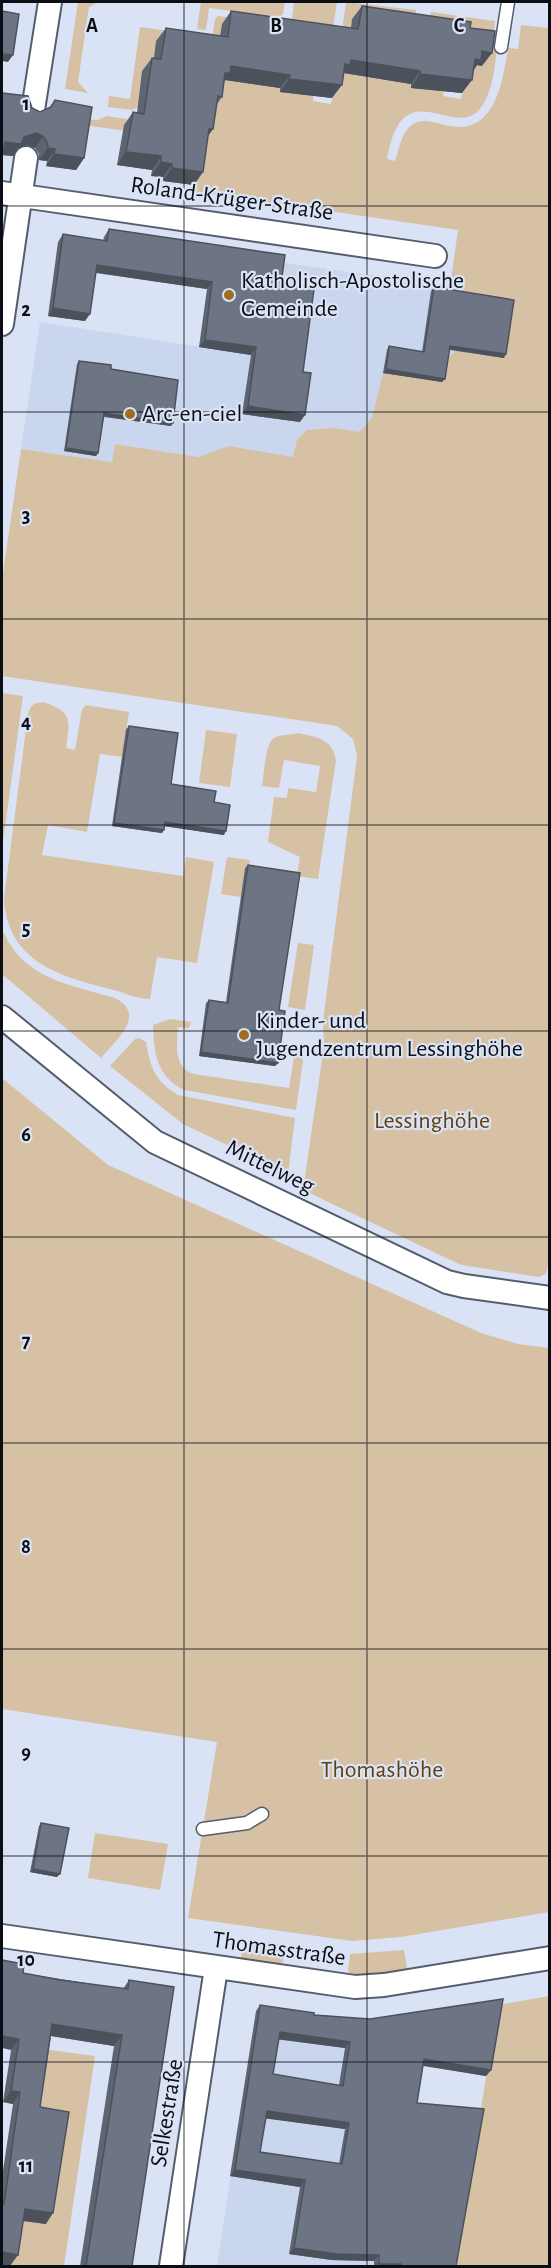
<svg xmlns="http://www.w3.org/2000/svg" width="551" height="2268" font-family="'Alegreya Sans',sans-serif">
<style>
.built{fill:#cad6ee}
.green{fill:#d7c1a5}
.lines{fill:none;stroke-linecap:round;stroke-linejoin:round}
.service-casing{stroke:#555d6c;stroke-width:15}
.minor-casing{stroke:#555d6c;stroke-width:26}
.service{stroke:#fff;stroke-width:12}
.minor{stroke:#fff;stroke-width:22}
.wall{fill:#5e6572;fill-rule:evenodd}
.shaded-wall{fill:#4c525c}
.building{fill:#6d7584;stroke:#4c525c;stroke-width:1.5;fill-rule:evenodd}
.grid{fill:none;stroke:#0b0e14;stroke-width:1.5;stroke-opacity:0.55}
.poi-dot{fill:#9e6d22;stroke:#dae3f5;stroke-width:2}
.labels{text-anchor:middle;dominant-baseline:central;stroke-width:4.5;stroke-linejoin:round;paint-order:stroke}
.street-label{font-size:24px;fill:#0b0e14;stroke:#dae3f5}
.poi-label{font-size:24px;fill:#0b0e14;stroke:#dae3f5;text-anchor:start}
.park-label{font-size:24px;fill:#603f0b;stroke:#dae3f5}
.grid-label{font-size:20px;text-anchor:middle;font-weight:bold;fill:#0b0e14;stroke:#dae3f5;stroke-width:4.5;stroke-linejoin:round;paint-order:stroke}
</style>
<rect width="100%" height="100%" fill="#dae3f5"/>
<!-- built -->
<path class="built" d="M279,262L518,296L406,476L229,447L199,457L116,444L112,462L21,449L40,322L266,357Z
M256,2011L365,2025L455,2266H217Z"/>
<!-- green -->
<path class="green" d="M78,2H98L89,7L78,82L88,93L65,89Z
M201,2H285L283,14L279,17L209,8L206,30L197,29Z
M294,2H337L331,40L298,20L292,19Z
M346,2L416,10L411,42L341,39Z
M431,12L495,21L493,37L429,27Z
M218,16L269,23L219,45L211,44L215,19Z
M521,25L549,28L550,1256L546,1274L539,1277L461,1265L303,1190L324,1046L323,1021L357,756L353,739L337,726L2,676V580L21,449L112,462L115,444L199,457L229,446L293,457L297,440L307,430L334,428L359,432L372,418L383,373L442,382L446,359L456,351L449,293L458,230L192,191L222,77L281,86L280,92L314,94L313,101L331,104L336,77L342,70L444,89L443,96L461,99L466,72L485,44L497,46C495,67 493,92 480,109C453,141 403,69 387,159L395,161C399,149 402,131 413,124C425,117 438,124 450,126C495,135 503,81 508,48L518,49Z
M140,27L205,36L153,61L138,107L133,110L108,107L109,96L130,99Z
M107,116L132,120L134,132L83,125L84,119L98,120Z
M2,693L23,696L2,849Z
M43,702C73,712 70,720 66,748L75,750L82,709L86,705L129,712L122,757L100,754L87,832L48,825L42,855L183,876L186,857L214,862L197,963L157,957L150,999C137,999 123,992 110,989C58,976 7,961 4,898L28,714C31,704 34,703 43,702Z
M206,730L237,734L230,787L199,783Z
M299,733C318,738 332,738 336,760L318,879L297,876L300,857L268,842L274,797L287,798L288,788L316,792L320,766L284,760L279,788L262,786C264,775 265,743 274,738C280,734 292,735 299,733Z
M227,857L250,860L241,897L221,894Z
M2,929C23,979 68,984 115,998C148,1015 115,1041 101,1058L2,974Z
M298,943L314,945L305,1010L288,1007Z
M170,1019L191,1022L189,1028L178,1027C177,1045 173,1068 194,1074L289,1088L295,1051L300,1053L303,1061L296,1110L184,1090C156,1076 154,1052 153,1025Z
M139,1038L146,1042C150,1067 155,1081 178,1095L295,1118L288,1174L183,1124L110,1066L135,1039Z
M2,1078L108,1165L481,1333L518,1344L549,1348V1912L401,1937L352,1941L188,1918L217,1742L2,1709Z
M95,1833L168,1844L160,1890L88,1878Z
M250,1940L285,1945L283,1962L278,1964L241,1959L243,1946Z
M404,1950L407,1967L404,1970L351,1975L348,1971L350,1954Z
M549,1996V2266H455L498,2005Z
M43,2049L95,2056L64,2266H10Z"/>
<g class="lines">
<!-- service casing -->
<g class="service-casing">
<path id="service" d="M501,47L508,2
M203,1829L247,1823L262,1814"/>
</g>
<!-- minor casing -->
<g class="minor-casing">
<path id="minor" d="M33,110L50,2
M2,193L435,256
M2,324L26,158
M2,1017L155,1142L447,1282L464,1286L550,1298
M2,1936L355,1987L384,1985L550,1958
M171,2266L216,1968"/>
</g>
<!-- service -->
<use href="#service" class="service"/>
<!-- minor -->
<use href="#minor" class="minor"/>
</g>
<!-- wall -->
<path class="wall" d="M362,6L470,28L482,66L477,65L473,71L462,93L411,88V84L344,73L332,98L280,92V88L225,80L224,82L222,97L217,104L194,185L163,181V177L151,176L152,170L117,165L124,125L133,112L137,113L142,71L152,58H154L156,41L166,28L220,36L222,24L231,11L351,28L352,19Z
M2,93L40,112L49,108L55,100L84,158L76,170L46,166L47,161L39,160V154L35,148L27,145L18,148L13,156L2,155Z
M109,229L281,284L303,372L300,422L242,414L251,355L199,347L207,289L96,273L85,321L48,316L58,242L63,234L103,241L104,237Z
M434,287L504,358L450,350L442,382L383,373L387,350L389,346L422,352L431,291Z
M79,361L111,369L171,426L104,417L98,453L96,456L64,451L77,364Z
M129,726L171,784L214,802L224,835L165,826L162,833L112,826L126,729Z
M248,865L279,1010L278,1063L275,1066L199,1056L206,1003L209,1000L226,1002L245,868Z
M41,1823L57,1877L30,1872L39,1826Z
M23,1973L123,1989L129,1980L132,2266H80L114,2046L51,2036L40,2107L46,2224L23,2221L10,2266L2,2265V2177L13,2104L3,2102Z
M260,2005L314,2015L491,2070L486,2076L423,2066L417,2103L456,2266H374V2261L332,2260L289,2254L300,2187L230,2176L256,2011ZM279,2039L345,2048L339,2085L273,2074ZM266,2118L345,2129L339,2164L260,2152Z"/>
<!-- shaded-wall -->
<path class="shaded-wall" d="M482,51L492,53L482,66L477,65L472,73L475,59Z
M2,54L13,55L8,62L2,61Z
M351,60L420,71L411,84L344,73L341,78L345,64Z
M231,66L290,75L280,88L225,80L220,87L216,86Z
M420,74L472,80L462,93L411,88Z
M289,79L342,85L332,98L280,92Z
M209,129H213L204,142Z
M36,133L43,136L35,148L27,145L18,148L13,156L2,155V147L5,142L24,137Z
M48,148L55,149L47,161L39,160Z
M126,152L161,156L152,170L117,165Z
M54,154L84,158L76,170L46,166Z
M161,162L172,164L163,177L151,176Z
M172,168L203,172L194,185L163,181Z
M97,265L212,282L207,289L92,272Z
M53,308L90,314L85,321L48,316Z
M205,340L256,347L251,355L199,347Z
M450,346L506,354L504,358L448,349Z
M386,369L445,379L442,382L383,373Z
M248,406L305,415L300,422L242,414Z
M104,413L173,423L171,426L102,416Z
M66,448L98,453L96,456L64,451Z
M165,822L226,831L224,835L163,826Z
M114,823L164,830L162,833L112,826Z
M201,1052L278,1063L275,1066L199,1056Z
M33,1869L60,1874L57,1877L30,1872Z
M52,2024L122,2035L114,2046L45,2035Z
M280,2032L350,2042L345,2048L275,2039Z
M2,2036L19,2039L11,2050L2,2048Z
M424,2059L491,2070L486,2076L420,2065Z
M11,2091L20,2092L13,2104L3,2102Z
M267,2111L349,2123L345,2129L262,2118Z
M235,2170L305,2180L300,2187L230,2176Z
M25,2209L53,2213L46,2224L17,2220Z
M294,2248L379,2255L374,2261L332,2260L289,2254Z
M2,2252L18,2255L10,2266L2,2265Z
M379,2264H401L399,2266H377Z"/>
<!-- building -->
<path class="building" d="M362,6L471,22L470,28L495,31L492,53L482,51L481,60L475,59L472,80L420,74V71L351,60L350,65L345,64L342,85L289,79L290,75L231,66L230,73H225L222,97L218,96L213,129H209L203,172L172,168V164L161,162V156L126,152L133,112L144,114L152,58L161,59L166,28L228,37L231,11L358,29Z
M2,11L19,14L13,55L2,54Z
M2,93L28,96L32,108L40,112L51,107L55,100L92,107L84,158L54,154L55,149L48,148L47,142L43,136L36,133L24,137L21,144L5,142L4,148L2,147Z
M109,229L285,255L281,284L314,289L303,372L311,373L305,415L248,406L256,347L205,340L212,282L97,265L90,314L53,308L63,234L107,241Z
M434,287L514,300L506,354L450,346L445,379L386,369L389,346L424,352Z
M79,361L111,365V369L178,380L173,423L104,413L98,453L66,448Z
M129,726L178,733L171,784L216,791L214,802L230,805L226,831L165,822L164,830L114,823Z
M248,865L300,873L279,1010L285,1011L278,1063L201,1052L209,1000L228,1003Z
M41,1823L69,1828L60,1874L33,1869Z
M2,1960L24,1964L23,1973L60,1980L128,1989L129,1980L174,1987L132,2266H86L122,2035L52,2024L40,2107L69,2112L53,2213L25,2209L18,2255L2,2252V2204H4L20,2092L11,2091L19,2039L2,2036Z
M503,1999L491,2070L424,2059L417,2103L484,2109L456,2266H401V2264H379V2255L337,2254L294,2248L305,2180L235,2170L260,2005L314,2013V2015L370,2019ZM280,2032L350,2042L343,2086L273,2074ZM267,2111L349,2123L342,2164L260,2152Z"/>
<!-- grid -->
<path class="grid" d="M184,2V2266M367,2V2266M2,206H550M2,412H550M2,619H550M2,825H550M2,1031H550M2,1237H550M2,1443H550M2,1649H550M2,1856H550M2,2062H550"/>
<!-- markers -->
<g class="poi-dot">
<circle cx="229" cy="295" r="6"/>
<circle cx="130" cy="414" r="6"/>
<circle cx="244" cy="1035" r="6"/>
</g>
<g class="labels">
<!-- street labels -->
<g class="street-label">
<text transform="translate(232 199) rotate(8)">Roland-Krüger-Straße</text>
<text transform="translate(270 1167) rotate(26)">Mittelweg</text>
<text transform="translate(279 1949) rotate(8)">Thomasstraße</text>
<text transform="translate(167 2113) rotate(-81)">Selkestraße</text>
</g>
<!-- poi labels -->
<g class="poi-label">
<text x="241" y="281">Katholisch-Apostolische<tspan x="241" dy="28">Gemeinde</tspan></text>
<text x="142" y="414">Arc-en-ciel</text>
<text x="256" y="1021">Kinder- und<tspan x="256" dy="28">Jugendzentrum Lessinghöhe</tspan></text>
</g>
<!-- park labels -->
<g class="park-label">
<text x="432" y="1121">Lessinghöhe</text>
<text x="382" y="1770">Thomashöhe</text>
</g>
</g>
<g class="grid-label">
<text x="92" y="32">A</text>
<text x="276" y="32">B</text>
<text x="459" y="32">C</text>
<text x="26" y="110">1</text>
<text x="26" y="316">2</text>
<text x="26" y="522">3</text>
<text x="26" y="728">4</text>
<text x="26" y="935">5</text>
<text x="26" y="1141">6</text>
<text x="26" y="1347">7</text>
<text x="26" y="1553">8</text>
<text x="26" y="1759">9</text>
<text x="26" y="1966">10</text>
<text x="26" y="2172">11</text>
</g>
<!-- border -->
<rect width="551" height="2268" fill="none" stroke="#0b0e14" stroke-width="6"/>
</svg>
